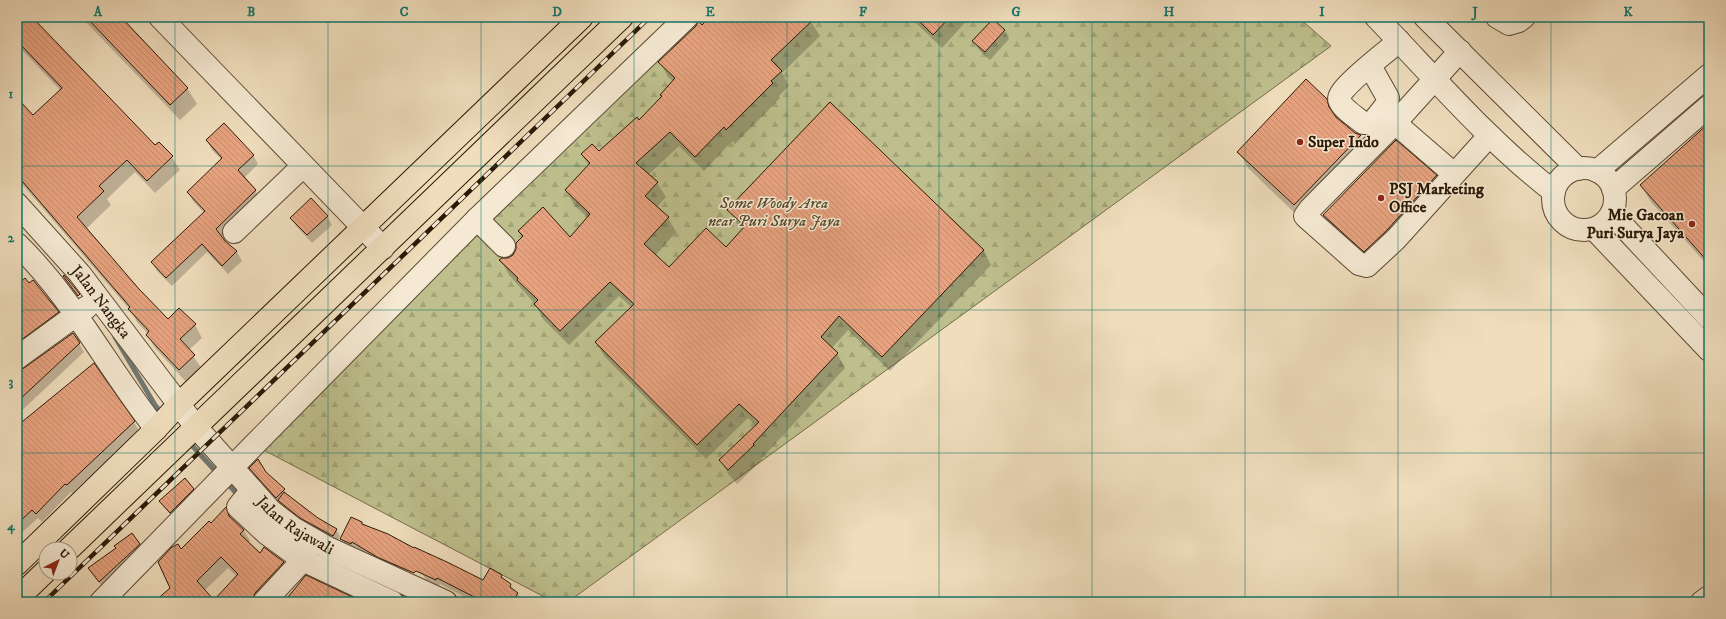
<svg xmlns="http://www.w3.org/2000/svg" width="1726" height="619" font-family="'IM FELL DW Pica',serif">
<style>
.forest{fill:url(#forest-firs);stroke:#746c4a}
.shadow{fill:#0003;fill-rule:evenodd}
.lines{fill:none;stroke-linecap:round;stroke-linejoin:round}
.stream{stroke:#717973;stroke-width:5}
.building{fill:url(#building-back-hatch);stroke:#2b1906;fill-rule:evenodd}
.minor-casing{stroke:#5c4a34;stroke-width:24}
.highway-casing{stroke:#2b1906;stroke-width:24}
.minor{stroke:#f5e9d3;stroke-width:22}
.highway{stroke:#efddbc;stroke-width:22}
.rail-casing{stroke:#2b1906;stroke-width:4.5}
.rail{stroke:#f5e9d3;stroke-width:3;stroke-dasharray:9;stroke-linecap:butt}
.grid{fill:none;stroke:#0f766e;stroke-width:1;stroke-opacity:0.55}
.poi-dot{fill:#8f2418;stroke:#f5e9d3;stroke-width:1.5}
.labels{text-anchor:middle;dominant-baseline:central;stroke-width:3;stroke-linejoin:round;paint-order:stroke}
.poi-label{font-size:16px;font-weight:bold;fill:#2b1906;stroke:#f5e9d3;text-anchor:start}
.park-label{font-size:16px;font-style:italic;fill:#574b2e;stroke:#f5e9d3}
.street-label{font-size:16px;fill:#2b1906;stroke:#f5e9d3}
.neatline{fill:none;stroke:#0f766e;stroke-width:1.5}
.grid-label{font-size:13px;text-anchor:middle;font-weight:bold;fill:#0f766e}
</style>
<defs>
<pattern id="forest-firs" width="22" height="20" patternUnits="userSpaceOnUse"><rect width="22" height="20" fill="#bebf8d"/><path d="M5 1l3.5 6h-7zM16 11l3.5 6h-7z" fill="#a3a478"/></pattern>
<pattern id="building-back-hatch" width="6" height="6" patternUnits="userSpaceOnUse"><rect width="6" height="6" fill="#e7a27f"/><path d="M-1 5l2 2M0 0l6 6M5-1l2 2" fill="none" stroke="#c68b6c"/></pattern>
</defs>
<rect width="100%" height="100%" fill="#efddbc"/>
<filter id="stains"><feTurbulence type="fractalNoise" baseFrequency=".005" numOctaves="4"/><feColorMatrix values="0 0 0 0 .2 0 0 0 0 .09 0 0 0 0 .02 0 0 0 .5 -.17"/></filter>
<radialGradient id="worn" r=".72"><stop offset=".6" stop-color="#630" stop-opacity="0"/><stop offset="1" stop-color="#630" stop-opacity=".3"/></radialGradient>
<!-- forest -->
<path class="forest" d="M697,17H1298L1331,46L568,602H554L254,445Z"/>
<!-- shadow -->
<path class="shadow" d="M17,17H32L155,146L172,157L180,170L155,193L135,172L107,199L111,205L86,229L138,289L168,320L195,325L202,338L189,350L202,369L187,383L155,348L147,335L148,334L137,322L131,311L17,178V99L33,116L60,90L23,51L17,41Z
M81,17H119L187,88L197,104L180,120Z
M711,17H808L820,36L782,73L789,86L779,96L780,98L735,144L732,141L704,171L679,146L648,175L657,183L666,197L656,208L668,218L676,232L655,256L669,269L726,248L743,230L737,224L729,210L983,250L991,265L890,371L848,330L832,348L837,353L845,368L761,459L762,460L737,484L729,475L721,461L756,426L748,418L706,459L605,357L596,343L632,308L619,296L569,345L543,319L535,304L509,275L501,260L508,259L514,255L523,237L519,231L570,238L588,218L574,205L566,190L589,166L582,155L599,153L639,121L662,97L661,95L673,81L668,77L660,62L702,26Z
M912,17H970L942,48L917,24Z
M1004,31L1009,39L990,60L978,49L974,41Z
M1326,99L1336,119L1355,134L1360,136L1369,151L1303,221L1248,168L1239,152Z
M1709,124V267L1651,202L1641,186Z
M207,140L253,155L258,164L244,178L255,190L261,200L221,237L237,252L242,261L228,274L207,252L172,286L157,271L152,262L204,213L193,201L188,192L222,160L212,150Z
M1436,176L1445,192L1374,267L1333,231L1324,215Z
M327,216L332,225L312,243L296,226L292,218Z
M17,282L58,313L63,321L23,351L17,344Z
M79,343L84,352L17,415V374Z
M17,420L21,424L134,422L139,431L72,493L71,492L42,522L38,518L17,537Z
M250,468L265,473L284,490L288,496L317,519L336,529L340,536L337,542L305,524L283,507L254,474Z
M193,489L198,498L175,520L160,501Z
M226,508L232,520L244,531L250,541L248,543L261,554L284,562L290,573L263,602H159L171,588L181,550L211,524ZM228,568L237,577L214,601L204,591Z
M362,523L363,525L417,555L404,573L381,562L355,547L354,549L345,544L342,539Z
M139,545L143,551L103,588L93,574Z
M422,573L484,581L501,576L525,602H478L474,599L473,601L440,584L439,586L426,580Z
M306,576L360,602H283Z"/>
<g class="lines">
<!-- stream -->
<path class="stream" d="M115,337L155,405L163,415
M188,441L219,475
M226,482L240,497
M395,593L417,602"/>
</g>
<!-- building -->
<path class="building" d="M17,17H32L155,145L159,142L173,156L147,181L127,160L99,186L104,191L77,217L139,289L168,319L179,308L196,324L180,339L195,355L179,370L146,335L149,331L128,309L130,307L17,175V98L33,115L62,88L17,41Z
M86,17H121L188,88L170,105Z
M709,17H816L771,60L782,71L771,81L773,83L726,130L724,127L695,157L670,132L636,163L658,182L645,196L669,217L644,244L669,267L706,228L726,247L745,226L727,210L830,102L984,250L882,357L839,316L821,337L838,353L753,444L754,445L728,470L719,460L759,422L739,404L697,445L595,342L634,304L610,282L560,331L534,304L538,300L517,280L518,278L499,260L502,258H508L513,255L516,249V243L523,236L518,231L543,207L570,237L590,214L565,190L590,163L581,154L592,144L599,151L637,117L639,120L662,96L660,95L675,78L658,62L696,26L698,21L702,25Z
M915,17H950L933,35Z
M993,19L1005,30L985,52L972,41Z
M1306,79L1327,99L1329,107L1336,117L1355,133L1361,135L1294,205L1237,152Z
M224,123L254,155L238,170L256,190L216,229L225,241L237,251L222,266L202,244L166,278L151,262L205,211L187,192L222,158L206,140Z
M1709,123V263L1640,185Z
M1396,140L1437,175L1387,230L1364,252L1323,215Z
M311,198L328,216L307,235L290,218Z
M64,275L80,294L78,296L63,276Z
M25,278L29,283L33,280L59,312L17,343V285Z
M73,333L80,343L17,402V373Z
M94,363L135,421L67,485L65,484L36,514L32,510L17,524V426Z
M258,459L266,472L285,489L276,498L249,468Z
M185,478L194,489L170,513L159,501Z
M284,492L318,518L337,529L333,536L300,518L280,502L278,500Z
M226,507L229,516L244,530L240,534L260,553L264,547L284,562L255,593L252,602H154L170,588L158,562L172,547L178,544L181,549L209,521L211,523ZM221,557L238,574L214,600L197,581Z
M351,517L362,522V524L388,534L414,548V547L447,562L483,580L490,568L502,575L501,577L511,584L510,587L518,593L512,602H484L437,578L436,580L416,571L414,573L377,557L352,542L351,544L340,539Z
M132,533L140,544L99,582L88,568L116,548L114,546Z
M306,575L363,602H284Z"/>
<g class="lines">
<!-- minor casing -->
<g class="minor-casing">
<g id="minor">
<path d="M160,17L383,248"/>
<path d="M1376,17C1434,77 1488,141 1554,192"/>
<path d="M1425,17L1578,169"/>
<path d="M1497,17L1509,24L1519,21L1524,17"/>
<path d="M1460,51L1395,123L1310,209L1305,216L1359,264L1367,266L1396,239L1489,136"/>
<path d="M1370,66L1388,98L1387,104L1372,123H1363C1356,117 1341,108 1339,99C1337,89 1390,49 1399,41"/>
<path d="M1395,123L1454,174"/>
<circle cx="1584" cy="199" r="31"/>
<path d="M1597,171L1709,75"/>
<path d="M1613,189L1709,106"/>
<path id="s1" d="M17,204L80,274L196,427L271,511L293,528L328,548L446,602"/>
<path d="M1612,214L1709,318"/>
<path d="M477,219L504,246"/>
<path d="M1594,229L1709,350"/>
<path d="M234,232L303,166"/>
<path d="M17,244C73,298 108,369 156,429"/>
<path d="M17,358L87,307"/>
<path d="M252,490L238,507L266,533L303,560L392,602"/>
<path d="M101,602L254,445L477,219L687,17"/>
<path d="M264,602L303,560L307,547"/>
<path d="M1702,602L1709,597"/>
</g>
</g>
<!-- highway casing -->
<g class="highway-casing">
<path id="highway" d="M69,549L622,17
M17,564L156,429L179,404L582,17
M17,599L46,571"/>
</g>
<!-- minor -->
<use href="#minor" class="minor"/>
<!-- highway -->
<use href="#highway" class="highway"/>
<!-- rail casing -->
<g class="rail-casing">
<path id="rail" d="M44,602L650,17"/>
</g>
<!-- rail -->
<use href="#rail" class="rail"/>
</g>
<!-- grid -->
<path class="grid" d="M175,17V602M328,17V602M481,17V602M634,17V602M787,17V602M939,17V602M1092,17V602M1245,17V602M1398,17V602M1551,17V602M17,166H1709M17,310H1709M17,453H1709"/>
<!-- markers -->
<g class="poi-dot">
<circle cx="1300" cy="142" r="4"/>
<circle cx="1381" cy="198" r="4"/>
<circle cx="1692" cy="224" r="4"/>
</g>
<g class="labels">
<!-- poi labels -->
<g class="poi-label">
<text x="1308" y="142">Super Indo</text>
<text x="1389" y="189">PSJ Marketing<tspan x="1389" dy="18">Office</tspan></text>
<text x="1684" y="215" text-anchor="end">Mie Gacoan<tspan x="1684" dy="18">Puri Surya Jaya</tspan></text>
</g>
<!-- park labels -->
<g class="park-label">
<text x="774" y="203">Some Woody Area<tspan x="774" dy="18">near Puri Surya Jaya</tspan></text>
</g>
<!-- street labels -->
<g class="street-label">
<text stroke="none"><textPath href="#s1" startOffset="129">Jalan Nangka</textPath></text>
<text stroke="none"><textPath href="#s1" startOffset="427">Jalan Rajawali</textPath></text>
</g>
</g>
<!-- margin -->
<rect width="1726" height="619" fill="none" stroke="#efddbc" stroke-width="44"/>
<!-- north arrow -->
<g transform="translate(58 561) rotate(42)"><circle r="19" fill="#f5e9d3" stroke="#a49681"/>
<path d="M0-3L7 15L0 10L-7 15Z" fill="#8f2418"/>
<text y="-6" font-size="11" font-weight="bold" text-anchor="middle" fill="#2b1906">U</text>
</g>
<rect x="22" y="22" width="1682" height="575" class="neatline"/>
<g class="grid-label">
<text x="98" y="16">A</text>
<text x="251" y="16">B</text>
<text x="404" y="16">C</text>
<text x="557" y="16">D</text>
<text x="710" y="16">E</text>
<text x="863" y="16">F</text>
<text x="1016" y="16">G</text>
<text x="1169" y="16">H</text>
<text x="1322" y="16">I</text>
<text x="1475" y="16">J</text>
<text x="1628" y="16">K</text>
<text x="11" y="98">1</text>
<text x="11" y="242">2</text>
<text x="11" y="386">3</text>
<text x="11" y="530">4</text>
</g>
<rect width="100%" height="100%" filter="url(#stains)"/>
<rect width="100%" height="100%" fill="url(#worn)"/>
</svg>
